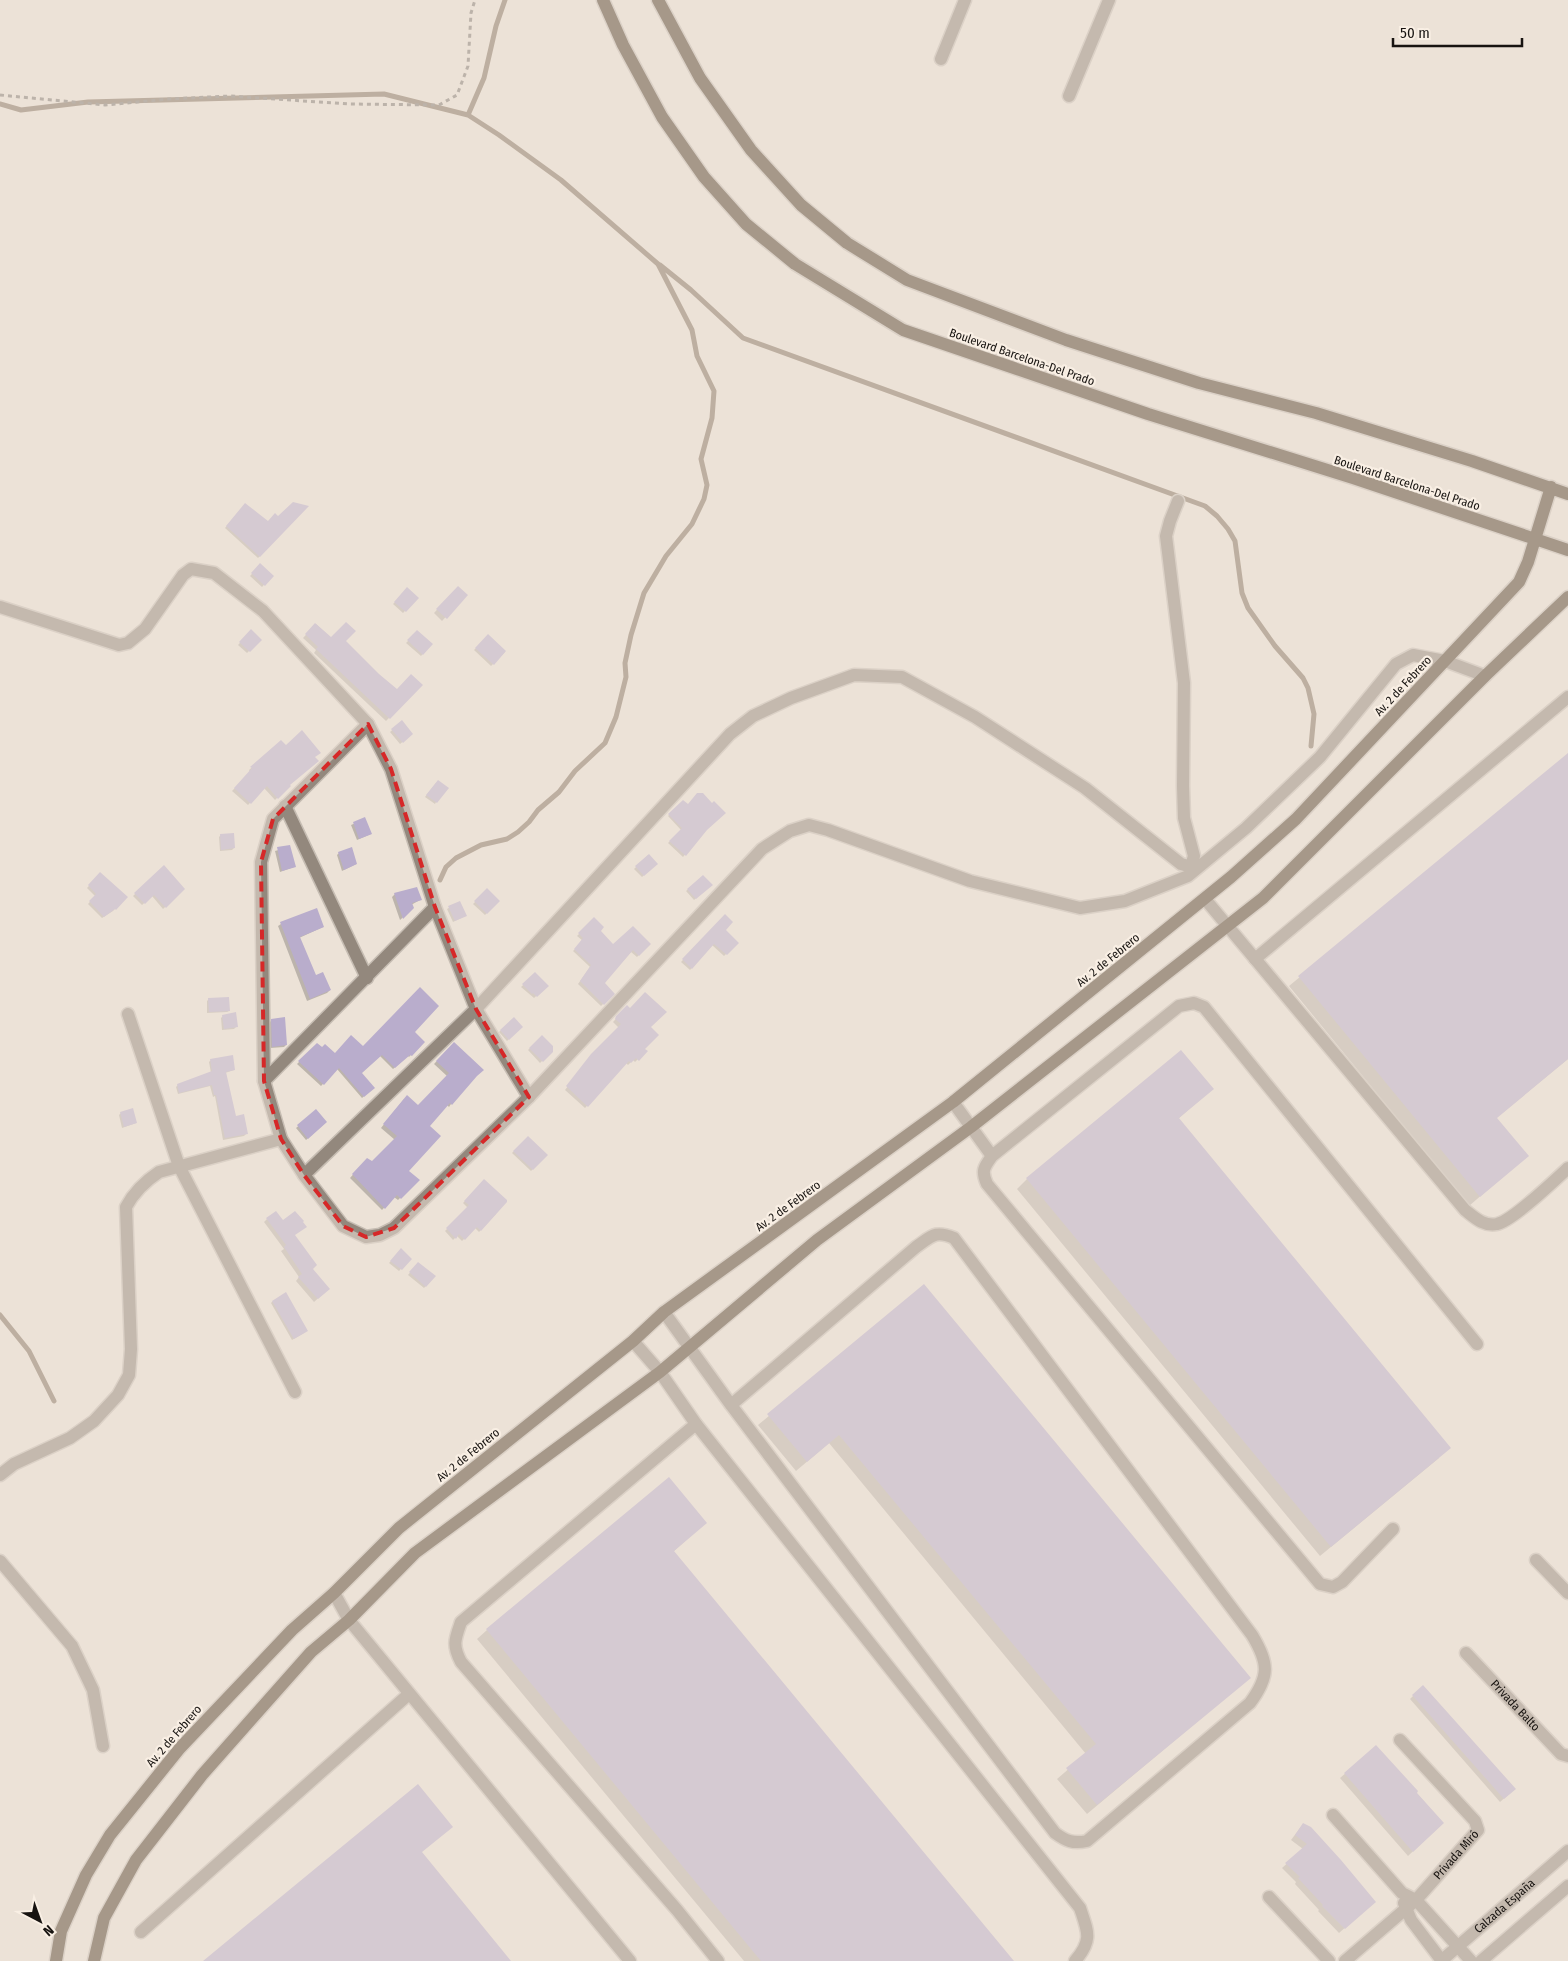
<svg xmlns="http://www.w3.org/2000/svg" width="1568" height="1961" font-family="'Fira Sans Condensed',sans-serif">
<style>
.shadow{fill:#0003}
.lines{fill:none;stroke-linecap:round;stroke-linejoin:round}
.stream{stroke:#84725f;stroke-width:5}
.building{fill:#b9adcc}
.minor-casing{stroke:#c6bdb3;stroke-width:15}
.major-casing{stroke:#c6bdb3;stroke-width:15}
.path{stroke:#817a73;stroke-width:3;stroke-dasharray:4 4;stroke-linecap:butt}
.minor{stroke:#93887d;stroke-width:12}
.major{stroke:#503f2c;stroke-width:12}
.marked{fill:none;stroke:#d62828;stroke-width:4;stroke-dasharray:10 6;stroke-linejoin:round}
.labels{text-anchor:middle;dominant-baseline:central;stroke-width:4.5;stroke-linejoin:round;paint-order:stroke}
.street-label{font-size:12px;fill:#171310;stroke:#f9efe4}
</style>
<rect width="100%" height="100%" fill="#ece2d7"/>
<!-- shadow -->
<path class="shadow" d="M243,507L260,556L258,558L225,528Z
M260,565L272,576L262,587L250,576Z
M458,587L466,595L442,621L434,613Z
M408,589L417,598L403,613L393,604Z
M316,624L331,638L344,641L378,675L397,691L421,685L386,721L314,653L316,650L303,638Z
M251,631L260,640L247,653L238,645Z
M417,632L431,644L421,656L406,643Z
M488,636L505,652L491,666L474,650Z
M401,722L412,734L400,744L390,732Z
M281,742L289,786L275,800L264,788L248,805L232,791L250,772L249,770Z
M1568,755V1059L1496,1118L1527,1156L1469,1206L1289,986Z
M436,783V802L435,804L425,797Z
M683,801L705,831L683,857L668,843L681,830L668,816Z
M365,819L371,834L357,840L351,825Z
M221,835L234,848L232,850L220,851L219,837Z
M289,847L294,867L280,872L275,851Z
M339,853L356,864L342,871L337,855Z
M648,855L656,864L642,877L634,869Z
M164,866L184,889L163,909L152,896L142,905L133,896Z
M100,874L126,897L113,911L102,918L88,904L95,896L87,888Z
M703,877L711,885L694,900L686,891Z
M487,890L498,901L485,915L473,904Z
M395,894L420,900L411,905L413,908L400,920L392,897Z
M459,902L463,917L453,922L447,909Z
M725,916L724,930L737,943L724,956L712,945L690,970L681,962Z
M594,919L599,931L613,945L649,944L637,957L631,952L603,983L613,994L601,1006L578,984L590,967L573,951L583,941L577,936Z
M281,924L323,927L299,938L315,977L330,990L327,993L307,1001L278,926Z
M535,974L547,986L534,998L521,987Z
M209,999L229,1011L227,1012L207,1013V1001Z
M627,1007L650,1027L644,1049L646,1051L635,1062L633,1060L628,1065L626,1063L585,1108L565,1090L589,1059L619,1028L613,1022Z
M223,1016L236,1027L234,1029L222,1030L221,1018Z
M513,1019L521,1027L507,1041L499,1032Z
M272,1020L286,1045L284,1047L270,1048V1022Z
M413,1032L423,1042L409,1057L408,1056L393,1069L380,1056L360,1074L373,1088L362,1098L337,1069L321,1086L297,1064L317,1044L334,1055L363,1048Z
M542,1036L552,1051L540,1063L528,1050Z
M454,1043L474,1077L451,1104L449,1107L447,1105L428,1126L407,1171L418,1180L398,1200L394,1197L382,1210L350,1178L367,1159L372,1163L395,1140L381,1128L404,1099L418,1107L447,1076L434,1064Z
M211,1060L234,1070L225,1073L235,1117L246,1134L244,1136L223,1140L215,1096L213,1097L210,1086L178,1094L176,1087L178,1085L211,1073L209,1062Z
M1212,1089L1178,1119L1439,1458L1320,1556L1017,1189L1027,1179Z
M316,1111L326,1122L306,1140L296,1128Z
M121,1113L136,1123L122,1128L119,1115Z
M528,1137L546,1155L531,1171L512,1153Z
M484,1181L496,1214L479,1232L475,1228L462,1241L457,1236L453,1240L445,1231L468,1208L463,1203Z
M267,1219L294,1236L325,1292L314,1302L296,1281L299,1277L281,1251L284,1249L264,1222Z
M401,1250L410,1259L399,1271L389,1263Z
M418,1263L434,1277L424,1288L408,1275Z
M924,1286L1249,1678L1087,1814L1057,1779L1086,1754L829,1443L796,1471L758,1425Z
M273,1301L304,1333L292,1340L271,1303Z
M705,1523L673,1552L1012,1961H744L477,1639L487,1630Z
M1423,1686L1515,1789L1500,1802L1410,1699Z
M1376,1747L1443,1823L1408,1856L1340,1778Z
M1303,1824L1370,1906L1339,1933L1318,1911L1319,1910L1295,1884L1296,1882L1282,1868L1303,1849L1291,1840Z"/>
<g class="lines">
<!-- stream -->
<path class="stream" d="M0,104L21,110L88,102L384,94L468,115L499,135L561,180L658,264L692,330L697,356L714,391L712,418L701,459L707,485L704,499L692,524L666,556L644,593L631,635L625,663L626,677L616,717L605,743L575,771L559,792L538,810L529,822L518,832L507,839L481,845L456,858L446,867L440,880
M468,115L484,78L496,26L505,0
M660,265L691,290L743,338L1205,506L1217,516L1228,529L1235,541L1242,593L1248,608L1275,646L1303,678L1308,688L1314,714L1311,746
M0,1315L29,1351L54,1401"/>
</g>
<!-- building -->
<path class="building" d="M293,502L309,506L260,557L226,526L245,503L268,521L275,513L278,516Z
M260,563L274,576L265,586L251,573Z
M458,586L468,595L447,619L436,609Z
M407,587L419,598L406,612L394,602Z
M346,622L356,631L346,641L379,674L397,689L411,674L423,685L390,719L316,649L318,647L305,634L315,623L331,637Z
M251,629L262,640L250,652L239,642Z
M417,630L433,644L423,655L407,640Z
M488,634L506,651L494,665L475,648Z
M402,720L413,734L403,743L391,729Z
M302,730L321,753L315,757L319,761L290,785L291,786L278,799L267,786L251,804L234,788L252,768L250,767L281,740L286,745Z
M1568,753V1059L1497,1118L1529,1156L1480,1197L1298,976Z
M438,780L449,788L437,803L426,795Z
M697,793H703L712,803L714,801L726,813L707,830L686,856L669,841L682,828L668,814L683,800L688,804Z
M365,817L372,834L359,839L353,822Z
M234,833L235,848L221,850L220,834Z
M290,845L296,867L282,871L277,847Z
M352,847L357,864L344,870L338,852Z
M649,854L658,864L644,876L635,866Z
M164,865L185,889L166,908L154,895L145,904L134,893Z
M100,872L128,897L116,910L115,909L104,917L89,901L96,894L88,885Z
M703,875L713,885L696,899L687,889Z
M417,887L422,900L412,903L414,908L403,919L394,893Z
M487,888L500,901L487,914L474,901Z
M460,901L467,916L455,921L448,906Z
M317,908L324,927L300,937L316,975L323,972L331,990L310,999L280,922Z
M725,914L733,922L726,930L739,943L727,955L714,944L692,969L682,959Z
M594,917L604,927L601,931L613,944L633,926L651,944L639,956L633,950L605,983L615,994L604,1005L580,981L591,965L574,949L583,938L578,933Z
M535,972L549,986L537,997L533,993L532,994L522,984Z
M420,987L439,1006L415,1032L425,1042L412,1056L410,1055L395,1068L382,1055L362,1073L375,1088L364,1097L339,1068L324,1085L298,1061L317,1043L322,1047L325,1044L335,1053L351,1035L363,1046Z
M645,992L667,1012L651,1027L659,1035L645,1049L648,1051L639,1061L636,1058L631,1063L629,1061L588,1107L566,1086L591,1054L621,1024L615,1019L616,1016L627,1005L630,1008Z
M229,997L230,1011L209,1012L208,998Z
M236,1012L238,1027L224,1029L222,1015Z
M285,1017L287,1045L272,1047L271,1019Z
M514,1017L523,1027L509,1040L500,1030Z
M542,1035L553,1046V1052L543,1062L529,1048Z
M454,1042L484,1070L477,1076L452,1105L450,1103L430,1126L441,1136L409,1171L420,1180L401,1199L397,1195L385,1209L352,1174L367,1158L372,1161L397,1136L383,1124L407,1095L418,1105L449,1073L436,1061Z
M1181,1050L1214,1089L1179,1118L1451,1448L1331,1547L1026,1178Z
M233,1055L235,1070L226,1072L236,1116L244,1114L248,1134L225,1138L216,1095H214L212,1085L179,1093L177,1084L212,1071L210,1059Z
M133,1108L137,1123L124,1127L120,1112Z
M316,1109L327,1122L308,1139L297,1125Z
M528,1136L548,1155L533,1170L513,1151Z
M484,1179L507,1200V1202L481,1231L477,1227L465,1240L459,1234L456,1239L446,1228L469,1205L464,1201Z
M276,1211L283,1220L295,1211L304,1221L303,1222L307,1227L295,1235L317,1265L313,1269L330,1289L318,1299L298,1277L302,1274L284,1247L286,1245L266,1218Z
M401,1248L412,1259L402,1270L390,1261Z
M418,1262L436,1276L426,1287L409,1272Z
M924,1284L1251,1678L1097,1805L1066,1768L1096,1744L839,1435L807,1462L767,1414Z
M286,1292L308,1331L294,1339L272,1301Z
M669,1477L707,1523L674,1551L1014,1961H761L486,1629Z
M1423,1685L1516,1789L1504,1799L1412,1695Z
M1376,1745L1418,1791L1417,1793L1444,1823L1413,1852L1344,1773Z
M418,1784L453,1827L422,1852L511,1961H203Z
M1303,1823L1311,1827L1341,1860L1376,1902L1345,1929L1322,1906L1323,1905L1298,1878L1300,1877L1285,1863L1307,1844L1295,1835Z"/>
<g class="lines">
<!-- minor casing -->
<g class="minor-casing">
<g id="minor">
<path d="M941,59L965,0"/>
<path d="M1069,96L1109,0"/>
<path d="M0,607L119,645L128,643L145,629L183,575L191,569L214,573L263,611L368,724L391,769L435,907L476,1009L529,1097"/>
<path d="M368,724L273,819L261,862L264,1081L281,1139L304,1175L343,1226L366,1237L380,1235L394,1228L529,1097L762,849L790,831L809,825L828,830L970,881L1080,908L1125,901L1188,876L1246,828L1320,757L1396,664L1413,655L1445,661L1485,676"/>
<path d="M285,806L367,978"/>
<path d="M1205,899L1465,1210C1474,1217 1484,1227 1497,1224C1512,1221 1554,1181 1568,1168"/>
<path d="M1255,959L1568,697"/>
<path d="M128,1014L179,1166L295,1392"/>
<path d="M264,1081L435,907"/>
<path d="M953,1102L992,1156"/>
<path d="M304,1175L476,1009L730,734L753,716L791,698L854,675L902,677L975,717L1085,788L1181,864L1188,866L1192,863L1194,856L1184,818L1183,786L1184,683L1166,536L1170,521L1178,501"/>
<path d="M664,1312L731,1405L1055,1833C1066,1841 1073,1844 1087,1841L1250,1703C1270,1676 1269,1663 1252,1635L954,1238C935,1230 932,1236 916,1247L731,1405"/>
<path d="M633,1341L660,1372L696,1424L1080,1908C1088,1932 1093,1940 1075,1961"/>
<path d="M696,1424L461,1622C455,1639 452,1645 461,1662L677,1910L718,1961"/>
<path d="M0,1475L14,1464L70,1438L94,1421L118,1395L129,1375L131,1349L126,1207C134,1192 144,1182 159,1172L281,1139"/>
<path d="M1393,1529L1342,1582L1333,1587L1320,1584L987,1184C981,1171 984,1167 992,1156L1179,1006L1194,1003L1204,1007L1477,1344"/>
<path d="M1536,1560L1568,1593"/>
<path d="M0,1561L72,1646L93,1690L103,1746"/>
<path d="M334,1593L349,1620L630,1961"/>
<path id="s1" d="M1466,1653L1561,1754L1568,1756"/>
<path d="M1333,1815L1402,1893L1416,1900L1471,1961"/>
<path d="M1269,1897L1329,1961"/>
<path d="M1404,1903L1411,1920L1442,1961"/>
<path d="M141,1932L409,1694"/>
<path id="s2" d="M1345,1961L1416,1900L1478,1830L1475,1821L1400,1740"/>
<path id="s3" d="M1441,1961L1568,1851"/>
<path d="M1481,1961L1568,1886"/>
</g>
</g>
<!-- major casing -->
<g class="major-casing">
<path id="major" d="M603,0L623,45L662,117L704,177L746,224L795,264L903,330L1148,414L1353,478L1568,550
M658,0L700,78L751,150L801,205L847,243L907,280L1066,340L1199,383L1316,413L1472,461L1568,494
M56,1961L61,1931L86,1875L110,1835L180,1748L292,1630L334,1593L399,1528L633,1341L664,1312L953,1102L1231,877L1296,819L1519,582L1528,562L1551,487
M94,1961L104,1918L136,1860L202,1775L311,1652L349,1620L415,1553L660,1372L817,1240L971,1127L1263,898L1485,676L1568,597"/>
</g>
<!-- path -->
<path class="path" d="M0,95L105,105L169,99L230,96L349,104L439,105L457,95L468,66L471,13L475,0"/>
<!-- minor -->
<use href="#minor" class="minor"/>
<!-- major -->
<use href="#major" class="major"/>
</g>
<!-- marked area -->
<path d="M0 0H1568V1961H0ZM368,724L391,769L435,907L476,1009L529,1097L394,1228L366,1237L343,1226L304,1175L281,1139L264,1081L261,862L273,819Z" fill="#ece2d7" fill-opacity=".55" fill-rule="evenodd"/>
<path class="marked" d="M368,724L391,769L435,907L476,1009L529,1097L394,1228L366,1237L343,1226L304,1175L281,1139L264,1081L261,862L273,819Z"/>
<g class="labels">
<!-- street labels -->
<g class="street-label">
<text transform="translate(1022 357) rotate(19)">Boulevard Barcelona-Del Prado</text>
<text transform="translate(1407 483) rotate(18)">Boulevard Barcelona-Del Prado</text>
<text transform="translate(1403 686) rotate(-47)">Av. 2 de Febrero</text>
<text transform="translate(1108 960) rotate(-39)">Av. 2 de Febrero</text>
<text transform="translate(788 1206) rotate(-36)">Av. 2 de Febrero</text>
<text transform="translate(468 1455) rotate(-39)">Av. 2 de Febrero</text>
<text stroke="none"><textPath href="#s1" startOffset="72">Privada Balto</textPath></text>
<text transform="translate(174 1736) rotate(-49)">Av. 2 de Febrero</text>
<text stroke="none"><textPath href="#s2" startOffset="154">Privada Miró</textPath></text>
<text stroke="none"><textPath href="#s3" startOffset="84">Calzada España</textPath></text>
</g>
</g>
<!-- north arrow -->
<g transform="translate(40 1921) rotate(139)" stroke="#f9efe4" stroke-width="4" paint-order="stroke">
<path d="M0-4L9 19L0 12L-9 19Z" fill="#171310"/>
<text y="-8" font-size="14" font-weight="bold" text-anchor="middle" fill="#171310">N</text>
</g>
<!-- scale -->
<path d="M1393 38v8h129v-8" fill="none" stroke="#171310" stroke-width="2.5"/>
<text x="1400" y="38" font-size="15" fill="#171310" stroke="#f9efe4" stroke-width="4" paint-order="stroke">50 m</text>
</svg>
